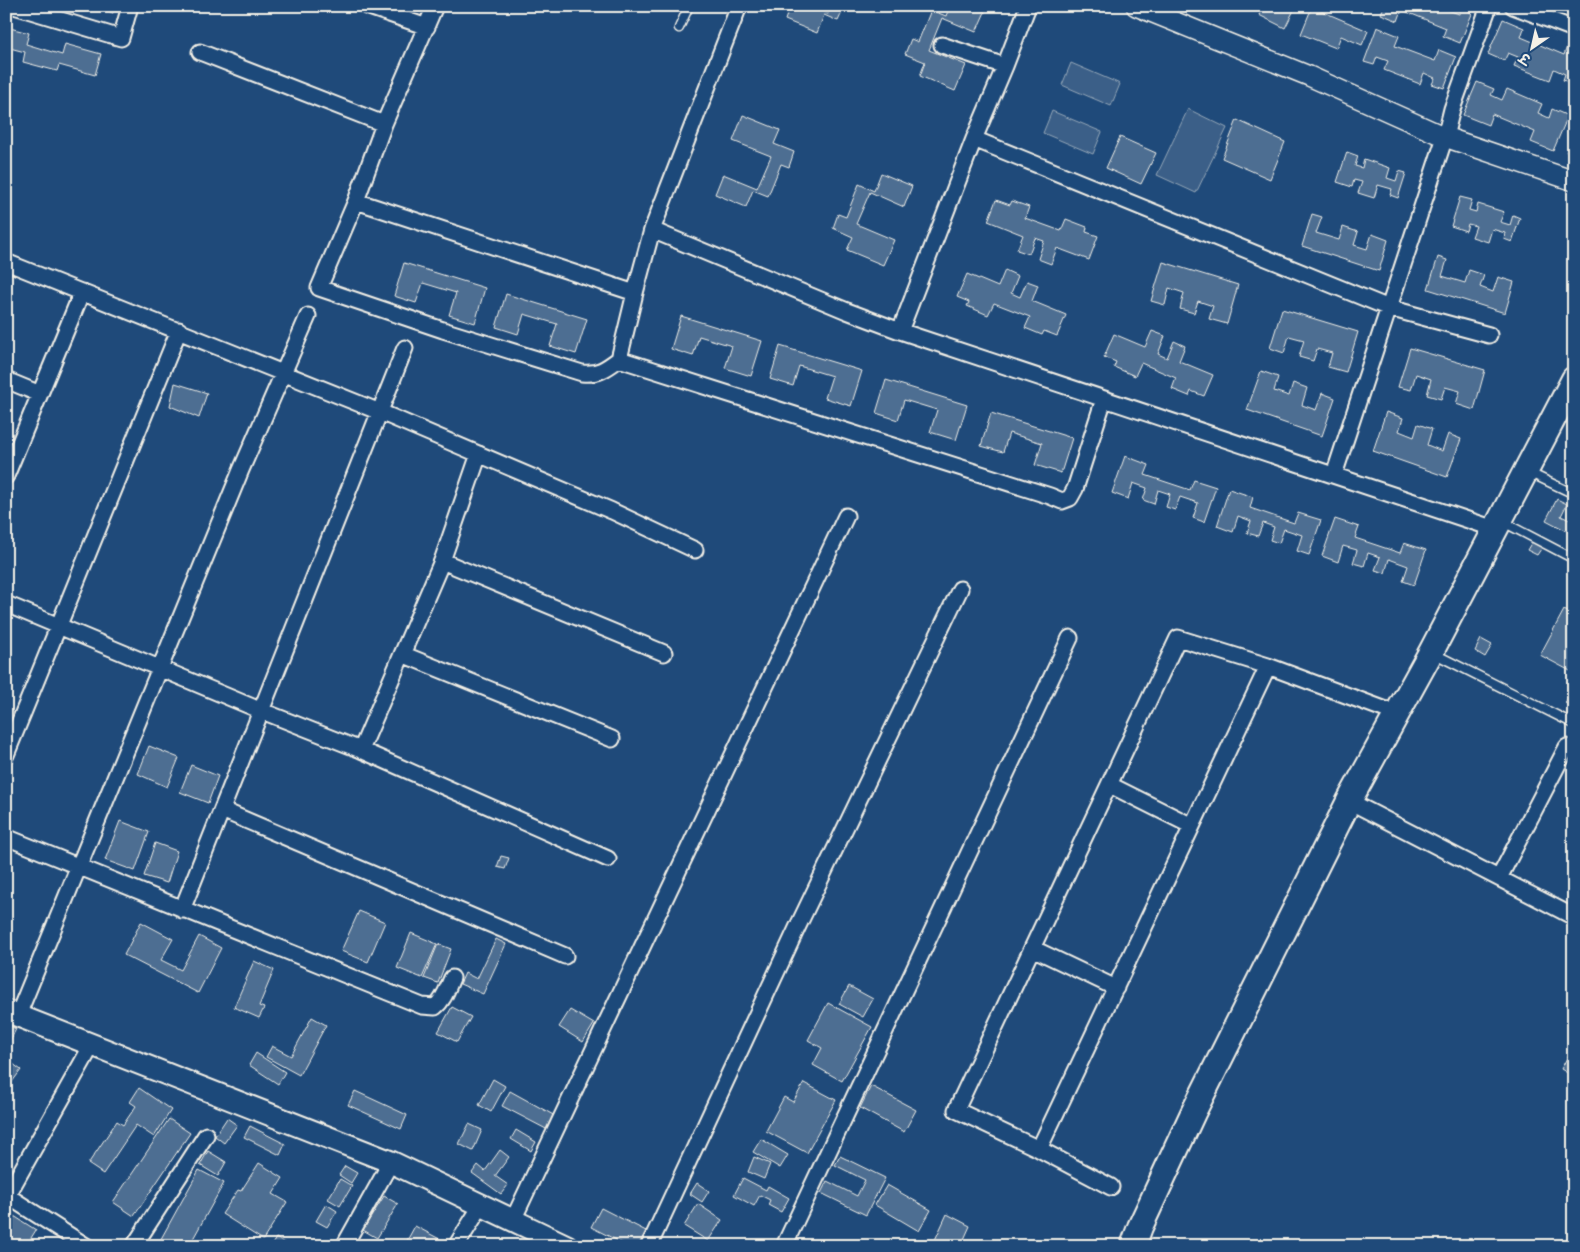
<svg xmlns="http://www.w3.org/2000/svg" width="1580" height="1252" font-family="Delius,'Playpen Sans Deva',sans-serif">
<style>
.green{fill:#3a5f88;stroke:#97a8b8}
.building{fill:#4d6e92;stroke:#f4f1e8}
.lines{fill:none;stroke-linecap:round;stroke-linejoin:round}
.service-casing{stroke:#f4f1e8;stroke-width:11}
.minor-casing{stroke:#f4f1e8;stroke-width:19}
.tertiary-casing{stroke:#f4f1e8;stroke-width:22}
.secondary-casing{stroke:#f4f1e8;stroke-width:25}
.primary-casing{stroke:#f4f1e8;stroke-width:28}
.service{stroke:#1f4a7a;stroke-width:8}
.minor{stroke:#1f4a7a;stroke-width:15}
.tertiary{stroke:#1f4a7a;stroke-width:19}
.secondary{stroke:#1f4a7a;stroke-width:21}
.primary{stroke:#1f4a7a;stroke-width:24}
</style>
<rect width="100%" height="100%" fill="#1f4a7a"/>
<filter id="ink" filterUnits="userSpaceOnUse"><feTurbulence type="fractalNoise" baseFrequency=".02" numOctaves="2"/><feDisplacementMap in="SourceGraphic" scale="10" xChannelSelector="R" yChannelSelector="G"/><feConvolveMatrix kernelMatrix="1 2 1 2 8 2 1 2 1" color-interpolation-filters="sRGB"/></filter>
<g filter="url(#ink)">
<!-- green -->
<path class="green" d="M1071,63L1120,84L1111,106L1062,85Z
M1188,109L1227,128L1196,193L1157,175Z
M1052,111L1102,132L1093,154L1043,133Z"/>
<!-- building -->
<path class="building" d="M94,6H115L113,13Z
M790,6H810L828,14L831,6H845L838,21L824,15L817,33L785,20Z
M950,6H971L985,12L976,32L942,18L929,50L966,65L955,91L920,76L925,62L905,54L911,39L918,42L931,10L946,16Z
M1263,6H1296L1285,28L1259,15Z
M1384,6H1450L1448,10L1459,14L1462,6H1463L1472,14L1460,43L1443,36L1446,28L1402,10L1398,21L1381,14Z
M1312,7L1368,31L1362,45L1341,36L1336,48L1301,34Z
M1503,19L1524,28L1521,37L1564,55L1568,44L1574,46V84L1563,80L1565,74L1554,69L1550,80L1514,66L1518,57L1508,53L1504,61L1488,54Z
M6,27L29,33L26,44L62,55L65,44L101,54L95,75L59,65L57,71L23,62L25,52L6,47Z
M1377,27L1399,36L1395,46L1435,61L1439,50L1456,57L1444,88L1432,84L1435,78L1424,73L1420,84L1384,70L1388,61L1377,57L1374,65L1364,62Z
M1477,82L1494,89L1491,95L1502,100L1507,89L1542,104L1538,113L1549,118L1552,109L1568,116L1553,151L1531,142L1535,132L1492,114L1488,125L1463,115Z
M743,115L780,130L774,144L794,152L789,167L781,164L768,196L753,190L746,207L715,194L723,174L757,188L771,156L733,141Z
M1237,120L1285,142L1270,179L1222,158Z
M1574,135V155L1566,152Z
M1120,137L1156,153L1141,184L1106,168Z
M1347,152L1358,156L1355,166L1362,168L1364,159L1390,168L1387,178L1396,181L1399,171L1406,173L1398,198L1390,195L1392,189L1378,185L1374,198L1358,193L1362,182L1354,180L1352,187L1337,182Z
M881,173L912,186L904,207L870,192L856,224L894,240L883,265L847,250L853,237L833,228L838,214L846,217L859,184L874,191Z
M1460,197L1472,200L1469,210L1476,212L1478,204L1504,212L1500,222L1510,225L1513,215L1520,218L1512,242L1504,239L1505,233L1492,229L1488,242L1472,237L1476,226L1468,224L1466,231L1451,226Z
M996,200L1010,205L1012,201L1029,207L1025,218L1061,231L1066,219L1087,227L1086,232L1098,236L1089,260L1057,248L1051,264L1038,259L1044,241L1035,238L1029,254L1017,250L1023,235L988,221Z
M1312,214L1322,217L1316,233L1339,240L1343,227L1358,232L1354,245L1367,249L1372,234L1388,240L1379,271L1302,246Z
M1438,257L1447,260L1442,276L1465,283L1469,270L1484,275L1480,287L1493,292L1498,277L1514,282L1505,313L1428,289Z
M1163,262L1238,285L1227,324L1209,319L1213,306L1198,301L1194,313L1180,309L1184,293L1169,288L1165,305L1151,301Z
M404,263L485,288L475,323L449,315L456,293L423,283L416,303L394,296Z
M1005,270L1018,276L1011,293L1020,297L1027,281L1038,285L1032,301L1066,315L1057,336L1044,331L1042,335L1025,328L1030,317L994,303L988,315L967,306L969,302L957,297L967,274L998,287Z
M506,294L587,319L576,354L550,346L557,324L524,314L518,334L496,327Z
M1282,309L1358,332L1346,372L1328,367L1332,353L1317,349L1313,361L1299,357L1304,340L1289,336L1284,353L1270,348Z
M681,316L762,341L751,376L725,368L732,346L699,336L693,356L671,349Z
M1152,331L1165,336L1158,354L1167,358L1174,341L1185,346L1179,361L1213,375L1204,396L1191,391L1189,396L1172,389L1176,378L1141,363L1135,376L1114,367L1116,362L1104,357L1114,334L1145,347Z
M780,346L862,371L851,406L825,398L832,376L799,366L793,386L770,379Z
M1410,348L1485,370L1474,410L1456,404L1460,391L1445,387L1441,399L1427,395L1431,379L1416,374L1411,390L1398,387Z
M1261,371L1278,377L1274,391L1289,396L1293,383L1307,388L1302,405L1316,410L1322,393L1335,398L1322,436L1247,410Z
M886,380L967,405L956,440L930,432L937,410L904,400L898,420L876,413Z
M175,383L207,393L199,418L170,406Z
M1386,412L1403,418L1399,431L1414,437L1418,424L1432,429L1427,445L1442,451L1448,434L1461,439L1447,477L1373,451Z
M991,413L1072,438L1061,473L1035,465L1042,443L1009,433L1003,452L981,446Z
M1125,456L1149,465L1145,475L1190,490L1194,480L1216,487L1204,522L1193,518L1198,503L1180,497L1175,510L1166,507L1170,494L1158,490L1154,504L1143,500L1147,488L1133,483L1128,499L1112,493Z
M1229,489L1253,497L1250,508L1294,523L1298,513L1321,520L1309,555L1297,551L1302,535L1284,529L1279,543L1270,540L1274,527L1263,523L1258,536L1247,533L1251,521L1238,516L1233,532L1217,526Z
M1557,499L1567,504L1561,516L1574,522L1569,532L1546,520Z
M1335,519L1359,527L1355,538L1400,553L1404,543L1426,550L1414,585L1403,581L1408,566L1389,559L1385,573L1375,570L1380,557L1368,553L1364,566L1353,563L1357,550L1343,546L1338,562L1322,556Z
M1533,540L1543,546L1537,555L1527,550Z
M1564,610L1574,615V673L1540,655Z
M1481,639L1492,645L1485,657L1475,651Z
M1574,687V708L1565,703Z
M149,746L179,758L167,787L138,774Z
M191,765L218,776L208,803L180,792Z
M120,821L149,832L135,871L105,860Z
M155,843L177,851L167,883L144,876Z
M501,856L509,858L505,869L497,867Z
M359,911L385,922L368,962L341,951Z
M141,922L173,939L161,960L181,970L199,936L221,948L198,993L124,955Z
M411,933L437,944L422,978L397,968Z
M496,939L506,944L483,994L460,984L465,973L477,979Z
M438,944L451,949L438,983L424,978Z
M254,961L274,970L259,1006L264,1008L259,1018L234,1007Z
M849,986L873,999L863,1017L839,1004Z
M828,1003L872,1027L842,1081L813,1065L822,1048L808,1040Z
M452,1007L471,1017L457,1042L438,1032Z
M570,1010L594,1024L583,1042L559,1027Z
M312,1017L326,1025L299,1075L266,1057L272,1046L291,1056Z
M6,1024L16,1029L6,1049Z
M1574,1045V1077L1561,1069Z
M256,1053L285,1072L278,1084L249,1065Z
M8,1060L21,1070L6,1090V1063Z
M493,1079L505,1086L491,1112L479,1105Z
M804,1083L836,1100L807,1153L766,1131L784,1097L793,1102Z
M871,1086L916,1110L904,1132L860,1108Z
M139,1088L171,1110L154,1137L136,1125L103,1174L88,1164L117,1121L123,1125L136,1106L130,1102Z
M355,1091L407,1115L401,1129L348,1105Z
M510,1091L557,1117L550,1131L502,1106Z
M227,1118L237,1125L224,1143L215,1136Z
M169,1119L190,1133L134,1216L113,1202Z
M469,1124L482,1130L473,1151L459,1144Z
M250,1126L285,1144L280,1155L244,1137Z
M516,1130L536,1142L531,1151L511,1139Z
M761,1139L788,1155L780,1168L753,1152Z
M500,1150L509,1157L495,1176L508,1185L501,1194L472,1173L478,1165L485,1171Z
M208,1151L226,1162L218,1176L200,1165Z
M840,1156L885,1178L866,1215L821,1193L827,1181L857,1196L865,1180L835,1165Z
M754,1157L770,1164L764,1179L748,1172Z
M259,1163L283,1178L273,1194L287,1202L263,1240L222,1214L238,1190L241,1191Z
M345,1166L357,1173L351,1183L339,1175Z
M199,1170L224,1183L189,1246H157Z
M743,1178L766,1190L768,1186L789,1198L781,1212L768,1205L770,1200L760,1195L754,1206L734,1195Z
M340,1179L352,1186L340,1206L328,1199Z
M697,1183L709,1191L702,1202L690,1194Z
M887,1185L931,1210L919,1231L875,1205Z
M384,1196L398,1204L377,1238L363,1230Z
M326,1204L337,1211L327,1227L316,1221Z
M698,1204L722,1220L708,1241L684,1226Z
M601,1208L646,1231L638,1246H628L591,1227Z
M6,1211L36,1230L26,1246H9L6,1244Z
M947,1214L970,1226L961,1246H943L934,1242Z
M415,1226L449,1244L448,1246H404Z
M276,1238L286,1244L285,1246H271Z"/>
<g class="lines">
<!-- service casing -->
<g class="service-casing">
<path id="service" d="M679,28L689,6
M1528,472L1574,494
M1503,522L1574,559
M1433,653L1574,724"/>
</g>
<!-- minor casing -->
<g class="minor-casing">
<path id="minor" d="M14,6L121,38L130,6
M366,6L427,27
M1513,6L1574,29
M942,45L1005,66
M200,52L384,124
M974,139L1389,308L1489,335
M356,201L384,124L435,6
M652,230L847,311L900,331L1495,529
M6,262L380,412L612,511L695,550
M635,293L652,230L739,6
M900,331L974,139L1005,66L1028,6
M619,359C607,368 598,375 582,373L443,330L319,288L356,201L635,293L619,359L1050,496L1062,501L1070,498L1075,489L1104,399
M6,380L40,394
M1334,475L1445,137L1452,109L1489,6
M6,476L82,292
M442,561L664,653
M6,604L262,711L361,750L608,859
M402,654L612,739
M361,750L442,561L479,454
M6,755L179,330
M1110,785L1192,826
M1349,801L1574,917
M222,810L565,956
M6,837L422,1006L435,1007C444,1000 447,989 452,978
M1499,878L1567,747
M182,910L405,348
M1032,948L1116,988
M18,1015L241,470L308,316
M1039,1149L1268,666
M1111,1187L1039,1149L956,1110L1178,638L1268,666L1397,714
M6,1195L86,1246
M6,1198L92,1045
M513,1220L846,516
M134,1246L206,1135
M344,1246L391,1162
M456,1246L481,1206
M649,1246L798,926L960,589
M784,1246L1070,638"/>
</g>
<!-- tertiary casing -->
<g class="tertiary-casing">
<path id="tertiary" d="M1136,6L1309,76L1445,137L1574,181"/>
</g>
<!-- secondary casing -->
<g class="secondary-casing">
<path id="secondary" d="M6,1011L391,1162L567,1246"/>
</g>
<!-- primary casing -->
<g class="primary-casing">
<path id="primary" d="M1133,1246L1140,1227L1193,1113L1349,801L1431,652L1574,379"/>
</g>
<!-- service -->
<use href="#service" class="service"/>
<!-- minor -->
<use href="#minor" class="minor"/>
<!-- tertiary -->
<use href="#tertiary" class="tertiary"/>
<!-- secondary -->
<use href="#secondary" class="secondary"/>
<!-- primary -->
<use href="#primary" class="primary"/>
</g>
</g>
<!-- margin -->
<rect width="1580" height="1252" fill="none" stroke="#1f4a7a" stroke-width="25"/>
<rect x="12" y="12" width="1555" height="1227" fill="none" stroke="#f4f1e8" stroke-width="2" filter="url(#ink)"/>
<!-- north arrow -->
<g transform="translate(1532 48) rotate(214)" stroke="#1f4a7a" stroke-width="4" paint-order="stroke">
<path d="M0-4L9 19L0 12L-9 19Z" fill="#f4f1e8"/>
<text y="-8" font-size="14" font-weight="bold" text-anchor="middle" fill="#f4f1e8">उ</text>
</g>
</svg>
